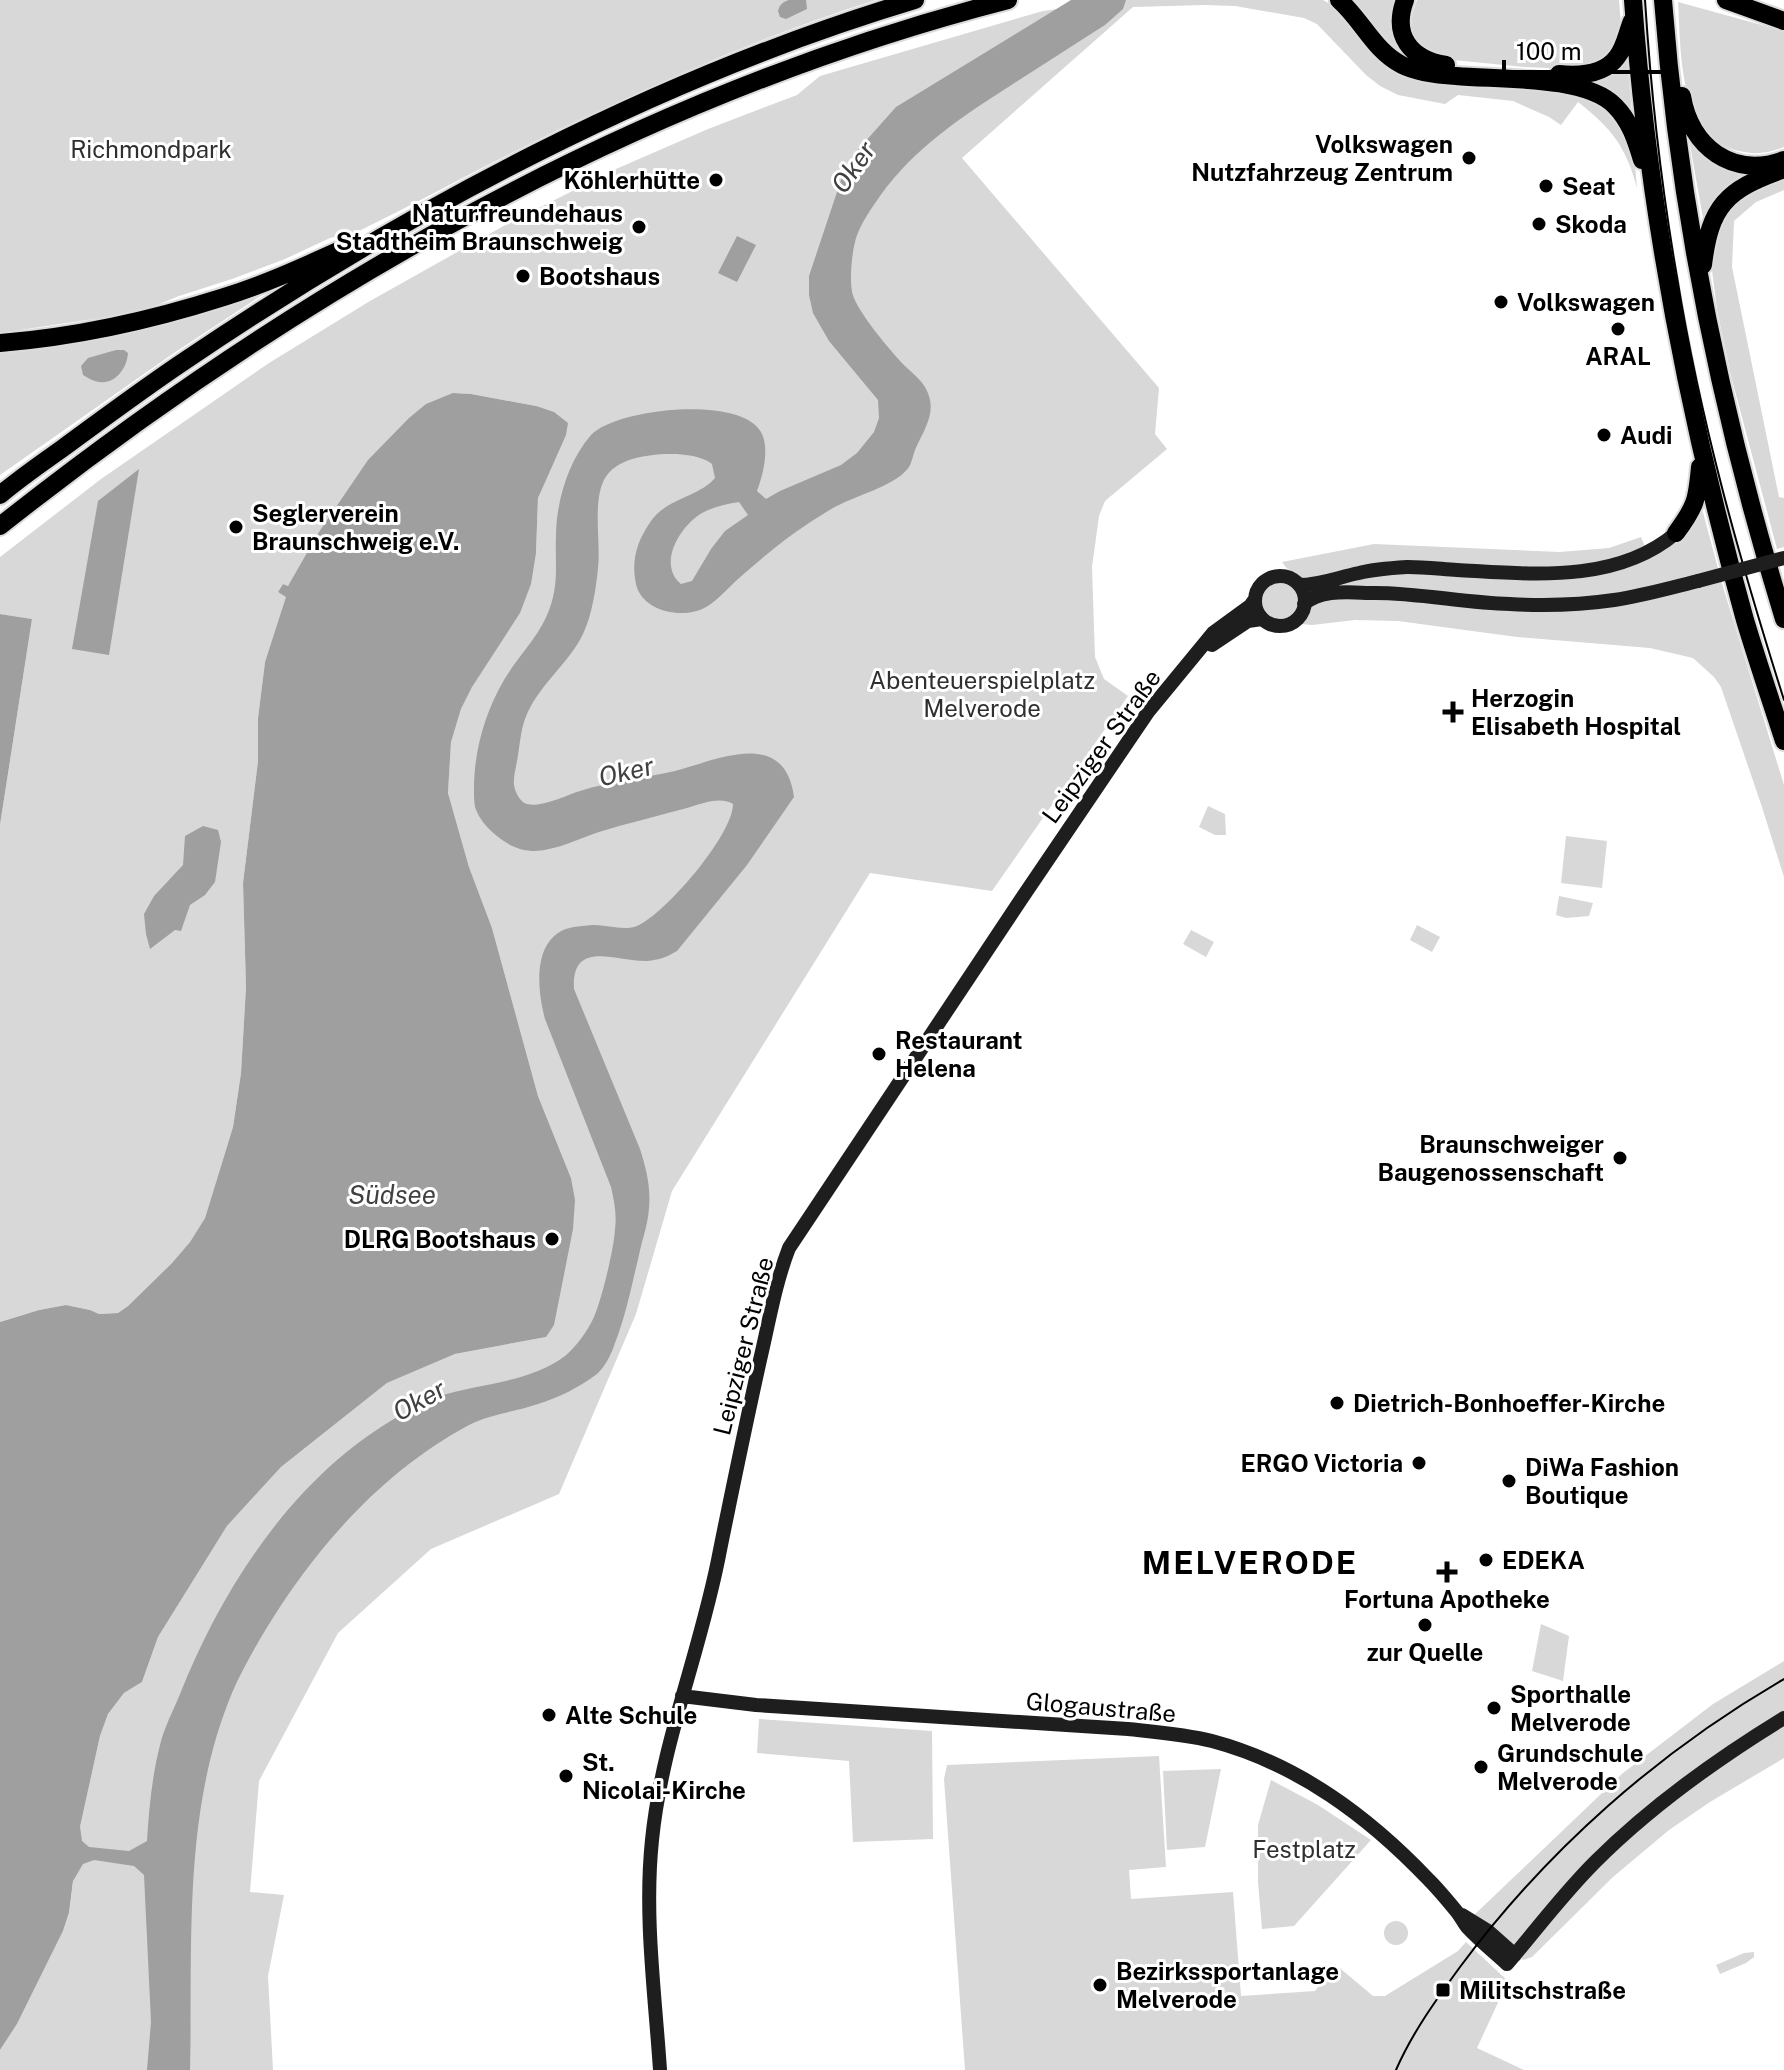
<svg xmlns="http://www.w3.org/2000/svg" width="1784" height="2070" font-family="'Public Sans',sans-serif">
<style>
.green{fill:#d8d8d8}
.water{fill:#9f9f9f;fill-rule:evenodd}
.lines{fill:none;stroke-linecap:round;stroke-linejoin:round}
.highway-casing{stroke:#dbdbdb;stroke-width:22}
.secondary{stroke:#1e1e1e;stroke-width:14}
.highway{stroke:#000;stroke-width:18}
.tram{stroke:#000;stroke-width:2}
.secondary-bridge{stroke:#1e1e1e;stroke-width:14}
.poi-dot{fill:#000;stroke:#fff;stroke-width:3}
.labels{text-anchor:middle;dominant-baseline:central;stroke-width:6;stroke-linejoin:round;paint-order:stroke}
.poi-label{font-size:24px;font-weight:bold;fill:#000;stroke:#fff;text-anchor:start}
.park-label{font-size:24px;fill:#2f2f2f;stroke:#fff}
.street-label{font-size:24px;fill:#000;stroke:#fff}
.water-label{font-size:26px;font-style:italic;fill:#404040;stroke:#fff}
.district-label{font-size:32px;font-weight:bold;letter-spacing:2px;fill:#000;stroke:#fff}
</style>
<rect width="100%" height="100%" fill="#fff"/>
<!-- green -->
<path class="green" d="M0,0H876C784,29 693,67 605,108C520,146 439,192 355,233L330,238L285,259L232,279L179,296L141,312L0,333Z
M1121,0H1323L1330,4L1347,20L1366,47L1391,70L1414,80L1453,86L1562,92L1584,95L1619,118L1634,154L1637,188C1626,146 1611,128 1578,102L1561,125L1549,117L1513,101L1458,95L1445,104L1398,95L1380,86L1366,75L1317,24L1304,18L1235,6L1204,5L1133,7L962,158L1159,388L1155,434L1167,449L1105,501L1099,516L1092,567L1095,657L1104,679L1128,696L992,891L870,873L672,1191L636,1314L559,1494L431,1549L338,1633L259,1781L250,1892L284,1895L268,1976L273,2070H0V2050L17,2024L63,1931L69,1914L80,1827L100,1736L108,1714L124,1693L142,1682L158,1637L227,1526L281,1467L387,1383L455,1354L546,1337L571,1178L538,1096L492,928L469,867L448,793L451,741L461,709L536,553L538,498L546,478L536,406L471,394L453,393L288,586L283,584L278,592L287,596L265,662L258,718V761L243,883L246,987L241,1073L233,1127L205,1218L190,1242L172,1263L128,1306L118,1313L99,1314L90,1310L66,1305L39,1310L0,1322V825L32,619L0,614V557L101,479L269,363L370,301L509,223L616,169L708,129L797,95L820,76L1043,11Z
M1347,0H1397L1411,62L1385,45Z
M1417,0H1619L1621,26L1612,50L1602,59L1587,68L1573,69L1524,67L1443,59C1412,51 1405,29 1417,0Z
M1678,2L1784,31V147C1767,154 1753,155 1735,150C1678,136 1681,49 1678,2Z
M1627,59L1632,113L1580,81C1604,80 1611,75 1627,59Z
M1688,134L1768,170L1716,200L1703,218Z
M1784,175V190L1756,202L1734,221L1732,267L1779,497L1784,498V547L1777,549L1731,376L1717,310L1712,270V244L1728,207L1744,193Z
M271,289L171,355L0,475V351Z
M1701,505L1723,587L1784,785V877L1761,804L1721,687L1714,677L1693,658L1650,648L1517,637L1398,621L1355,620L1312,625L1301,624C1304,609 1313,594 1301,579C1295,572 1287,571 1282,562L1374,544L1560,552L1609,548L1641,537L1649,557C1678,542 1687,534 1701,505Z
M1262 601a18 18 0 1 1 36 0a18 18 0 1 1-36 0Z
M1208,806L1225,814L1226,835H1215L1199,827Z
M1566,836L1607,841L1602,888L1561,883Z
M1559,896L1593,903L1589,916L1566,918L1556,915Z
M1417,925L1440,937L1432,952L1410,940Z
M1191,930L1214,942L1206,957L1183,944Z
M1541,1624L1569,1636L1563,1681L1532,1671Z
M1784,1661V1758L1710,1802L1669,1830L1613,1877L1532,1957L1523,1960L1472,1917L1623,1773L1713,1704Z
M759,1719L932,1731L933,1839L853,1842L849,1761L757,1753Z
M1159,1756L1166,1867L1129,1870L1131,1899L1233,1892L1241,1996L1315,1991L1335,1964L1373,1996H1385L1458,1951L1466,1942L1508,1981L1477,2048L1524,2070H965L944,1779L947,1765Z
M1221,1769L1205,1847L1167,1850L1163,1771Z
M1271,1780L1318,1805L1371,1840L1294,1926L1262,1929L1258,1882V1825Z
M1384 1933a12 12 0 1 1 24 0a12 12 0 1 1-24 0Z
M1754,1952V1957L1746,1963L1720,1974L1716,1965L1744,1953Z"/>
<!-- water -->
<path class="water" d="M789,0H806L807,9L786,19L780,17L778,11C780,4 783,2 789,0Z
M1071,0H1126L1123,9L1105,25C1074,45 1044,64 1013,84C963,116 915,147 880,196C871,209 861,223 856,238C852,252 848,285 854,298C862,317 886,345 900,361C908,370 920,378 925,387C939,411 924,429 915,450C913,455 912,462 909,467C898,484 859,495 841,504C830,509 820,516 809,523C784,539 761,559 738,579C728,588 718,600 706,607C684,620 642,612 636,584C631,560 637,541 651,521C667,498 699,497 715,478L712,464C698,453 670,453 653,455C635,457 615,462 605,478C592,501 601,542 598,568C596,589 592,615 583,634C568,665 537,686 525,719C521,730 520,743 518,755C517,764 513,776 514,785C515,792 520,802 527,804C541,808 567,795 580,791C611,781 644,778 675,771C717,760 785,727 794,797L747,865L677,951C667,957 659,960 647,961C617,962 571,938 574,989L640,1149C646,1168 651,1187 649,1208C648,1224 642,1240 639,1255C632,1284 626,1315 615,1343C612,1353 605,1367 597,1374C580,1387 558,1398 538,1404C515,1412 490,1414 469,1425C383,1471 316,1547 266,1629C254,1649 241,1672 232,1693C182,1813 193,1944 190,2070H147L151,2022L144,1875L134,1866L94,1860L83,1864L73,1881L69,1913L63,1931L17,2024L0,2050V1322L39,1310L66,1305L90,1310L99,1314L118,1313L128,1306L172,1263L190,1242L205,1218L233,1127L241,1073L246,987L243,883L258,761V718L265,662L286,597L278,592L283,584L288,586L319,532L368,460L409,418L426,404L453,393L471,394L536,406L554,412L568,423L566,435L538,498L536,553L531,584L520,613L472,687L461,709L451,742L448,793L469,867L492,928L538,1096L571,1178L575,1200L573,1229L554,1325L546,1337L455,1354L387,1383L281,1467L227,1526L158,1637L142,1682L124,1693L108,1714L100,1736L80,1827L82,1841L89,1847L129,1851L147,1841C149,1809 152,1776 160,1745C164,1728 173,1711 180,1694C225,1581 301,1466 412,1409C421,1404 430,1399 439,1396C481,1383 529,1383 565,1356C577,1346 588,1330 594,1317C602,1298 614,1249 615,1229C617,1215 614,1200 611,1187L545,1019C538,993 533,950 558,933C567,926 583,926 594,925C607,925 625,931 637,926C665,914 733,835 733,804C719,796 702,804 687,808C658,816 628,823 599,832C578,839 557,850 535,851C520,851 508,845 497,836C487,828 479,819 475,807C474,802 474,795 474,789C474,750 485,713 504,680C522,650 545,632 553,597C558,577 555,557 556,536C556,503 568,461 591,435C616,408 741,395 761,432C770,448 763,475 757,491L766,499L780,491L841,465L857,453L874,432L879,418L878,400L829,341L813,313L809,295V276L844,171L855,153L896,107ZM739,502L748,515L725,531L711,549L692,581L681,584C657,564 680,526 702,513C713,507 727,504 739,502Z
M737,236L756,245L737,282L718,273Z
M116,350H124L128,353C127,369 114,387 95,381C91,380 87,377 83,375L81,366L88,358Z
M139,469L109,655L72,649L98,501Z
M0,614L32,619L0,825Z
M203,826L218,830L221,842L215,882L205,895L190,905L181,931L175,930L150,949L146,934L144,914L154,896L183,865L185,836Z"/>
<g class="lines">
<!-- highway casing -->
<g class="highway-casing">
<path id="highway" d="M1339,0C1362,20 1374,51 1402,65C1418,73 1438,75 1456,76C1498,80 1585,75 1615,106C1630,121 1636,140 1642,160
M1405,0C1392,35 1410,59 1446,65
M1633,0C1648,212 1688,415 1745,620C1757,660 1771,701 1784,741
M1663,0C1679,209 1722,418 1784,619
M1726,0L1784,21
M1559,74C1579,76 1604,75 1617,57C1625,47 1627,33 1632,21
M1682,96C1690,147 1733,179 1784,160
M1703,265C1710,206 1726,190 1782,170
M0,343C76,337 152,320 224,297C266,284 305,266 345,248
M0,495C20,478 42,463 63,448C104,418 144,388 186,360C408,210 658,77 915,0
M0,526C298,290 638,95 1008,0
M1676,533C1696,506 1697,500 1700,467"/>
</g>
<!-- secondary -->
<path class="secondary" d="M1255 601a25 25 0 1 1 50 0a25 25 0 1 1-50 0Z
M1299,585C1320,585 1339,577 1359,573C1375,569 1392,568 1408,567C1424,567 1441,569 1457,570C1531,574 1616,584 1676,533
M1304,604C1323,588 1352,593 1375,593C1420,593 1465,603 1510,604C1544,606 1580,605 1614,600C1642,596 1670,588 1698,581
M1212,645L1248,621L1262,619
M682,1696L756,1705L1128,1729C1156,1732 1184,1734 1212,1741C1298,1764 1368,1816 1429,1880C1439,1890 1448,1901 1457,1912C1461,1917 1463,1922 1467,1927C1479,1940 1494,1952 1507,1964C1536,1930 1563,1894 1595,1862C1651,1806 1717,1759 1784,1718
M1462,1915L1488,1931L1515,1955
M660,2070C655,1994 644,1916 652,1840C662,1740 702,1648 720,1550C733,1486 746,1423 760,1360C769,1322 775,1284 789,1248L1022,898L1148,712L1213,633L1250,606L1255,599"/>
<!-- highway -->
<use href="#highway" class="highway"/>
<!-- tram -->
<path class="tram" d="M1645,0C1651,93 1661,185 1677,277C1700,420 1740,561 1784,700
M1396,2070C1412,2033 1436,2000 1460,1967C1547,1850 1658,1752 1784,1679"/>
<!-- secondary-bridge -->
<path class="secondary-bridge" d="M1698,581L1784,558"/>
</g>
<!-- markers -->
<g class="poi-dot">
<circle cx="1469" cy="158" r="8"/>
<circle cx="716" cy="180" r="8"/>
<circle cx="1546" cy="186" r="8"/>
<circle cx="1539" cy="224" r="8"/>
<circle cx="639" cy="227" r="8"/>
<circle cx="523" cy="276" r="8"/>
<circle cx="1501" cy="302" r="8"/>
<circle cx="1618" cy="329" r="8"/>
<circle cx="1604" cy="435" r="8"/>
<circle cx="236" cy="527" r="8"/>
<path d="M1449 700h8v8h8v8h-8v8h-8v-8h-8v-8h8z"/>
<circle cx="879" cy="1054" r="8"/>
<circle cx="1620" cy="1158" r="8"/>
<circle cx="552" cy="1239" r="8"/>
<circle cx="1337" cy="1403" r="8"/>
<circle cx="1419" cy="1463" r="8"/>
<circle cx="1509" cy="1481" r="8"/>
<circle cx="1486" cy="1560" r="8"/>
<path d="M1443 1560h8v8h8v8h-8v8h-8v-8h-8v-8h8z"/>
<circle cx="1425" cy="1625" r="8"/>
<circle cx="1494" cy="1708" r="8"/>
<circle cx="549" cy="1715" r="8"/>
<circle cx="1481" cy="1767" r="8"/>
<circle cx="566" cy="1776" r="8"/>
<circle cx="1100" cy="1985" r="8"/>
<rect x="1435" y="1982" width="16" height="16" rx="4"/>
</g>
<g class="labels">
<!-- poi labels -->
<g class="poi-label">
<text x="1453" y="144" text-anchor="end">Volkswagen<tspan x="1453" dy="28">Nutzfahrzeug Zentrum</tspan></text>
<text x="700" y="180" text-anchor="end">Köhlerhütte</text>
<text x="1562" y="186">Seat</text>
<text x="623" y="213" text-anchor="end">Naturfreundehaus<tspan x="623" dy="28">Stadtheim Braunschweig</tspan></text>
<text x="1555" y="224">Skoda</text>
<text x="539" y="276">Bootshaus</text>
<text x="1517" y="302">Volkswagen</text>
<text x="1618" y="356" text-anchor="middle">ARAL</text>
<text x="1620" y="435">Audi</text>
<text x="252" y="513">Seglerverein<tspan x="252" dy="28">Braunschweig e.V.</tspan></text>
<text x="1471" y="698">Herzogin<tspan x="1471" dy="28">Elisabeth Hospital</tspan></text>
<text x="895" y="1040">Restaurant<tspan x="895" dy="28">Helena</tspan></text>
<text x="1604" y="1144" text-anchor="end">Braunschweiger<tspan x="1604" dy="28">Baugenossenschaft</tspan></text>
<text x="536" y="1239" text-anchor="end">DLRG Bootshaus</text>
<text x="1353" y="1403">Dietrich-Bonhoeffer-Kirche</text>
<text x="1403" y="1463" text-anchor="end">ERGO Victoria</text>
<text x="1525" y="1467">DiWa Fashion<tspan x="1525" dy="28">Boutique</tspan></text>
<text x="1502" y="1560">EDEKA</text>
<text x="1447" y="1599" text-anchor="middle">Fortuna Apotheke</text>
<text x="1425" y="1652" text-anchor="middle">zur Quelle</text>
<text x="1510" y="1694">Sporthalle<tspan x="1510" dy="28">Melverode</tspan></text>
<text x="565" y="1715">Alte Schule</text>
<text x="1497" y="1753">Grundschule<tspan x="1497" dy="28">Melverode</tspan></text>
<text x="582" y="1762">St.<tspan x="582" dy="28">Nicolai-Kirche</tspan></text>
<text x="1116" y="1971">Bezirkssportanlage<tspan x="1116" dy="28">Melverode</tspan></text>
<text x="1459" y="1990">Militschstraße</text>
</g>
<!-- park labels -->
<g class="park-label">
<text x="151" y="149">Richmondpark</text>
<text x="982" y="680">Abenteuerspielplatz<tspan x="982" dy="28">Melverode</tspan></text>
<text x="1304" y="1849">Festplatz</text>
</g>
<!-- street labels -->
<g class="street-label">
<text transform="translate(1101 746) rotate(-54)">Leipziger Straße</text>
<text transform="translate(743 1346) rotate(-76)">Leipziger Straße</text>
<text transform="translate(1101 1707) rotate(5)">Glogaustraße</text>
</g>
<!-- water labels -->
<g class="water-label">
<text transform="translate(853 167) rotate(-55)">Oker</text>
<text transform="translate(626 771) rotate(-13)">Oker</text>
<text x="392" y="1194">Südsee</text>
<text transform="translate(419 1400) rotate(-29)">Oker</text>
</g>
<!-- district labels -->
<g class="district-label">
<text x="1250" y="1562">MELVERODE</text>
</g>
</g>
<!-- scale -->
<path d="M1504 60v12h166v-12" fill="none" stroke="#000000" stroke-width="4"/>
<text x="1516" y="60" font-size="24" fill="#000000" stroke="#ffffff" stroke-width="6" paint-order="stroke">100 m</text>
</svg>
